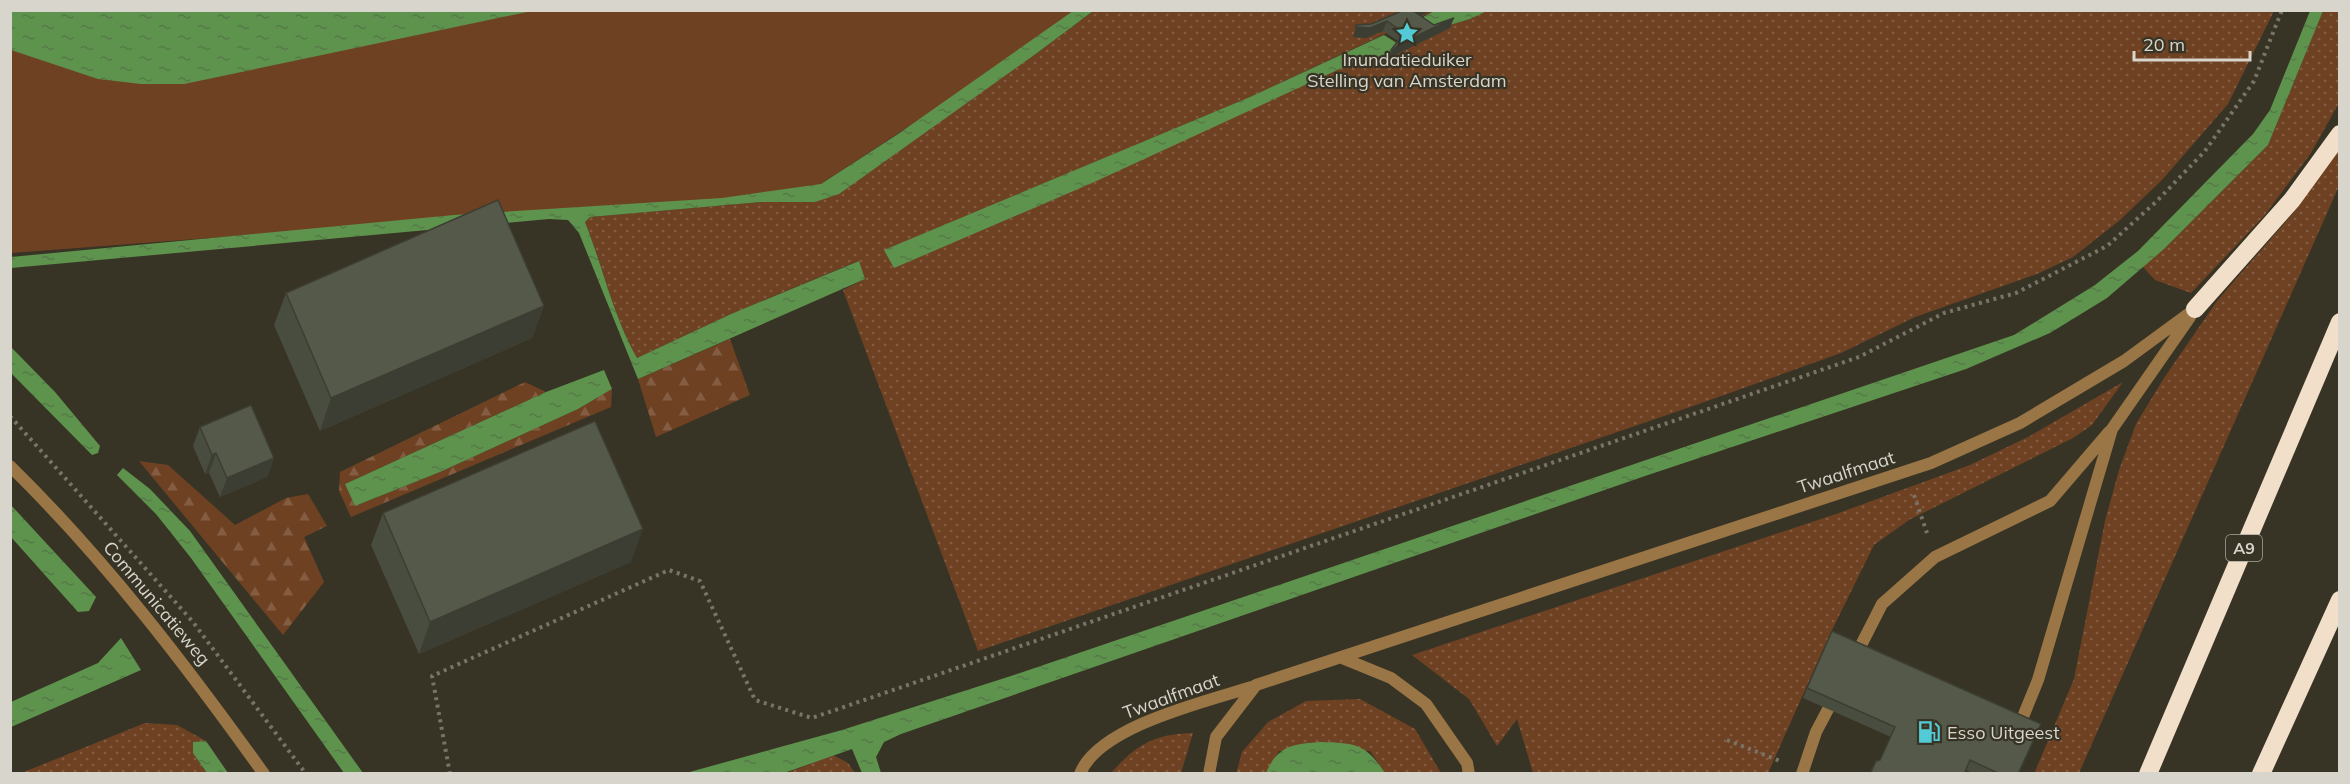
<svg xmlns="http://www.w3.org/2000/svg" width="2350" height="784" font-family="Mulish,sans-serif">
<style>
.grass{fill:url(#grass-dots)}
.forest{fill:url(#forest-firs)}
.park{fill:#6f4123}
.water{fill:url(#water-ripples)}
.lines{fill:none;stroke-linecap:round;stroke-linejoin:round}
.path{stroke:#787468;stroke-width:4;stroke-dasharray:3 4.5;stroke-linecap:butt}
.service{stroke:#9a7646;stroke-width:12}
.tertiary{stroke:#9a7646;stroke-width:12}
.motorway{stroke:#f1dfc9;stroke-width:18}
.wall{fill:#494d3f}
.shaded-wall{fill:#3c3e33}
.building{fill:#555949;stroke:#3c3e33;stroke-width:1.5}
.labels{text-anchor:middle;dominant-baseline:central;stroke-width:4.5;stroke-linejoin:round;paint-order:stroke}
.shield{fill:#383425;stroke:#a7a59a;stroke-width:1.5}
.shield-label{font-size:16px;font-weight:bold;fill:#d7d5cc}
.poi-label{font-size:18px;fill:#d7d5cc;stroke:#383425}
.street-label{font-size:18px;fill:#d7d5cc;stroke:#383425}
</style>
<defs>
<pattern id="grass-dots" width="8" height="8" patternUnits="userSpaceOnUse" patternTransform="scale(1.5)"><rect width="8" height="8" fill="#6f4123"/><path d="M2 2h.1M6 6h.1" fill="none" stroke="#835c42" stroke-width="1.8" stroke-linecap="round"/></pattern>
<pattern id="forest-firs" width="22" height="20" patternUnits="userSpaceOnUse" patternTransform="scale(1.5)"><rect width="22" height="20" fill="#6f4123"/><path d="M5 1l3.5 6h-7zM16 11l3.5 6h-7z" fill="#835c42"/></pattern>
<pattern id="water-ripples" width="26" height="14" patternUnits="userSpaceOnUse" patternTransform="scale(1.5)"><rect width="26" height="14" fill="#5e934d"/><path d="M2 4q2-2 4 0t4 0M15 11q2-2 4 0t4 0" fill="none" stroke="#557a48"/></pattern>
</defs>
<rect width="100%" height="100%" fill="#383425"/>
<!-- grass -->
<path class="grass" d="M1093,11H1434L1250,97L885,250L1231,118L1357,61L1378,60L1430,31L1470,19L1487,11H2274L2228,104L2162,180L2120,220L2073,257L2037,274L1915,317L1841,353L1696,405L978,651L843,290L865,279L858,261L731,314L637,358C613,315 603,267 585,222L590,217L761,202H815L896,152L1037,53Z
M2323,11H2339V103L2311,153L2264,216L2191,293L2155,280L2142,266L2164,249L2268,145Z
M2339,148V186L2079,773L2034,774L2074,679L2105,521L2119,470L2136,424L2164,378L2217,301L2294,212Z
M2123,382L2092,425L2073,438L1909,520L1874,545L1831,632L1768,773H1533L1517,719L1497,746L1469,699L1412,655L1836,514L1970,465L2028,437Z
M1360,699L1415,729L1441,773H1385L1370,751H1279L1266,773L1236,774L1242,752L1268,722L1306,701Z
M145,723L177,725L206,741L193,742V753L207,773L19,774Z
M1193,733L1181,773H1111C1136,745 1154,734 1193,733Z
M833,755L848,763L855,773L784,774Z"/>
<!-- forest -->
<path class="forest" d="M730,339L750,395L656,437L638,379Z
M525,382L546,392L345,484L355,506L440,472L578,409L612,389L611,407L351,517L339,491L340,472Z
M139,461L168,465L235,525L286,498L308,494L327,526L304,537L324,582L283,635Z"/>
<!-- park -->
<path class="park" d="M11,11H1085L807,193L11,253Z"/>
<!-- water -->
<path class="water" d="M11,10H532V11L184,84H141L98,79L11,50Z
M1073,11H1093L1037,53L839,194L815,202H761L590,217L585,222C603,267 613,316 637,358L731,314L859,261L865,279L638,379L579,233L568,220L549,219L11,268V257L454,215L722,198L821,184L898,134Z
M1434,11H1487L1470,19L1430,31L1416,21Z
M2310,11H2323L2268,145L2164,249L2107,298L2050,333L1966,369L1645,476L901,734L884,742L876,757L881,773H862L852,749L784,773H686L842,730L1020,673L2014,335L2095,285L2138,251L2253,134L2270,110Z
M1384,35L1400,45L1378,60L1357,61L1092,183L894,268L884,250L1250,97Z
M11,347L55,392L100,446L98,453L92,455L11,373Z
M604,370L612,389L578,409L440,472L355,506L345,484L546,392Z
M123,468L150,489L190,531L363,773H344L191,558L156,514L117,475Z
M10,504L96,597L89,611L78,612L11,537Z
M121,638L141,670L11,727V702L98,663Z
M206,741L228,773H207L193,753V742Z
M1321,742C1356,743 1366,744 1385,773H1266C1278,745 1293,744 1321,742Z"/>
<g class="lines">
<!-- path -->
<path class="path" d="M10,416L193,622L306,774
M1914,495L1927,533
M1727,740L1780,761
M450,774L432,676L669,570L700,581L755,700L812,718L1859,357L1944,313L2016,293L2107,246L2156,202L2205,151L2254,81L2282,10"/>
<!-- service -->
<path class="service" d="M1855,657L1882,604L1935,557L2050,501L2109,432
M1342,658L1391,678L1426,704L1467,763L1469,774
M2018,729L2038,680L2112,429L2190,317
M1080,774C1098,726 1208,701 1255,686
M1209,774L1216,737L1256,685L1931,463L2020,423L2124,361L2195,309
M1802,774L1816,732L1835,696"/>
<!-- tertiary -->
<path class="tertiary" d="M10,466C105,559 186,665 264,774"/>
<!-- motorway -->
<path class="motorway" d="M2195,309L2292,200L2340,134
M2148,774L2340,322
M2261,774L2340,600"/>
</g>
<!-- wall -->
<path class="wall" d="M1427,13L1420,16L1434,25L1450,28L1397,54L1389,61L1387,60L1391,50L1398,41L1383,31L1366,38L1353,37L1356,25L1371,24Z
M286,293L544,306L532,338L320,431L274,325Z
M200,427L274,458L267,477L220,497L209,473L205,474L193,446Z
M383,513L631,562L419,654L371,545Z
M1807,688L2041,724L2019,774H1974L1966,770L1965,774H1870L1880,760L1891,737L1803,698Z"/>
<!-- shaded-wall -->
<path class="shaded-wall" d="M1412,10H1428L1427,13L1408,21Z
M1454,18L1450,28L1397,54L1389,61L1392,51L1400,44Z
M1387,21L1383,31L1366,38L1353,37L1356,27Z
M544,306L532,338L320,431L331,398Z
M216,453L209,473L205,474L212,455Z
M274,458L267,477L220,497L227,478Z
M643,529L631,562L419,654L430,622Z
M2041,724L2037,734L2019,774H2018Z"/>
<!-- building -->
<path class="building" d="M1404,10H1412L1434,25L1454,18L1400,44L1392,51L1391,50L1398,41L1409,36L1387,21L1370,28L1356,27V25L1371,24Z
M498,200L544,306L331,398L286,293Z
M251,405L274,458L227,478L216,453L212,455L200,427Z
M595,421L643,529L430,622L383,513Z
M1832,631L2041,724L2018,774H2000L1970,760L1964,774H1870L1876,761L1880,760L1895,727L1807,688Z"/>
<!-- icons -->
<defs>
<g id="sight-bare" transform="scale(1.8)"><path d="M0-6L1.8-2.2L6-1.7L2.9 1.2L3.7 5.4L0 3.3L-3.7 5.4L-2.9 1.2L-6-1.7L-1.8-2.2Z" fill="#52cbd7" stroke="#383425" stroke-width="2.5" paint-order="stroke"/></g>
<g id="fuel-bare" transform="scale(1.8)"><path d="M-5.5-6h7V0h2V4h1.3V-2.5L3-4.5l.8-.8L6-3V5H2.5V1h-1V6h-7ZM-4.2-4.7v3.2H.2V-4.7Z" fill="#52cbd7" stroke="#383425" stroke-width="2.5" paint-order="stroke"/></g>
</defs>
<g fill-rule="evenodd">
<use href="#sight-bare" x="1407" y="33"/>
<use href="#fuel-bare" x="1929" y="732"/>
</g>
<g class="labels">
<!-- shield labels -->
<rect class="shield" x="2226" y="535" width="36" height="26" rx="4.5"/>
<g class="shield-label">
<text x="2244" y="548">A9</text>
</g>
<!-- poi labels -->
<g class="poi-label">
<text x="1407" y="59">Inundatieduiker<tspan x="1407" dy="21">Stelling van Amsterdam</tspan></text>
<text x="1947" y="732" text-anchor="start">Esso Uitgeest</text>
</g>
<!-- street labels -->
<g class="street-label">
<text transform="translate(1846 472) rotate(-18)">Twaalfmaat</text>
<text transform="translate(157 603) rotate(50)">Communicatieweg</text>
<text transform="translate(1171 696) rotate(-20)">Twaalfmaat</text>
</g>
</g>
<!-- border -->
<rect width="2350" height="784" fill="none" stroke="#d7d5cc" stroke-width="24"/>
<!-- scale -->
<path d="M2134 51v9h116v-9" fill="none" stroke="#d7d5cc" stroke-width="3"/>
<text x="2143" y="51" font-size="18" fill="#d7d5cc" stroke="#383425" stroke-width="4.5" paint-order="stroke">20 m</text>
</svg>
